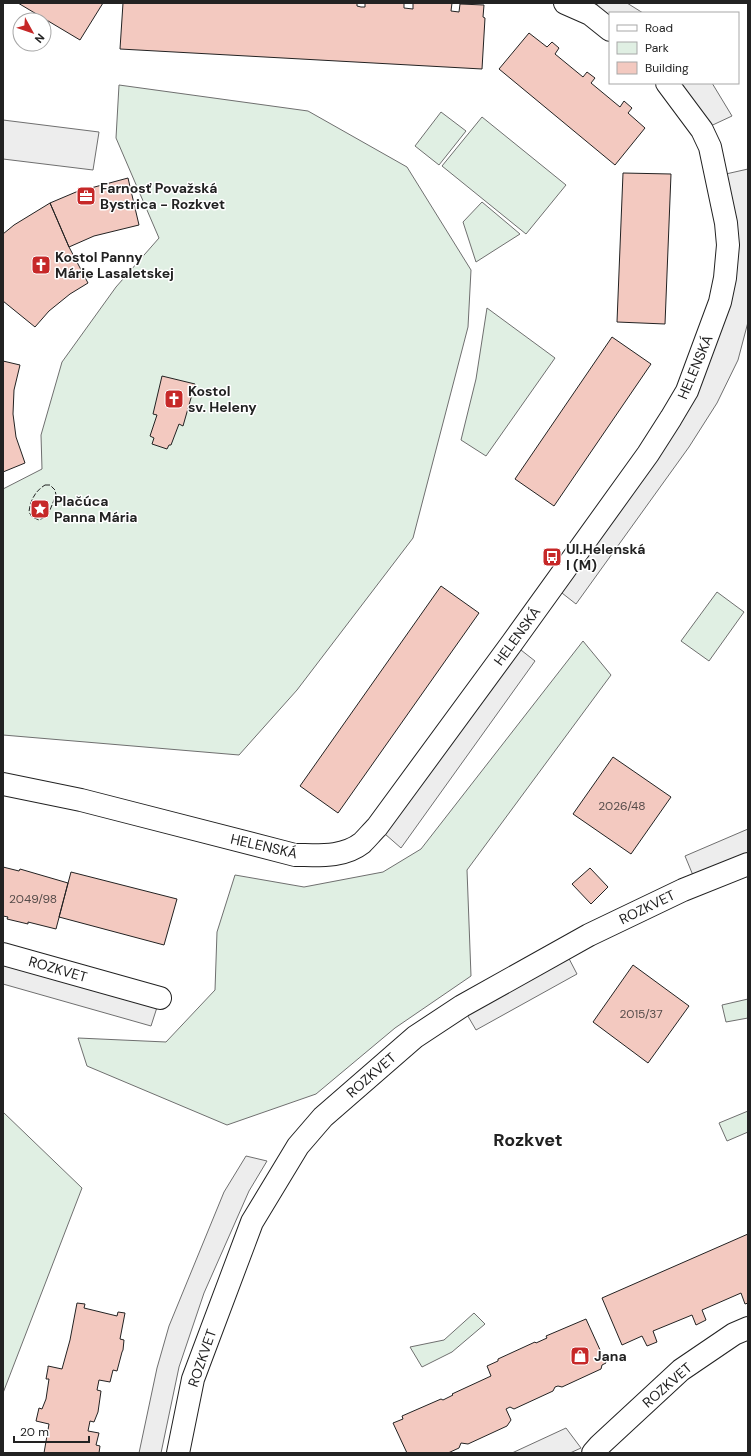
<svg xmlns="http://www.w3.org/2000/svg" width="751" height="1456" font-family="'DM Sans',sans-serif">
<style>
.green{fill:#e0efe3;stroke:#6f6f6f}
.parking{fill:#ededed;stroke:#6f6f6f}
.building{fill:#f3c9c0;stroke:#222}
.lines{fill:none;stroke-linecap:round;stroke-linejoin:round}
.minor-casing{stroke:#222;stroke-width:24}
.minor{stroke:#fff;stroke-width:22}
.fence{stroke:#222;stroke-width:1;stroke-dasharray:5 2;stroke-linecap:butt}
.labels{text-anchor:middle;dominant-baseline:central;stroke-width:3;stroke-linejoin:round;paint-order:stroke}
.number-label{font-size:12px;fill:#564c4a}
.poi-label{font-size:14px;font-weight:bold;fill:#222;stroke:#fff;text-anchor:start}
.street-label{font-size:14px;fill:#222;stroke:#fff}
.district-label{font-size:18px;font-weight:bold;fill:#222;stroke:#fff}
</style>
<rect width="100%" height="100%" fill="#fff"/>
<!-- green -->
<path class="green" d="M119,85L308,111L407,167L471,270L468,327L413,538L297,690L239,755L3,735V489L42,469L41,435L62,362L116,287L159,238L116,138Z
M441,112L466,131L439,165L415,146Z
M482,117L566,185L526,234L442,166Z
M482,202L520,234L476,262L463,222Z
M487,308L555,358L486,456L461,440L476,379Z
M717,592L744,612L709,661L681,641Z
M583,641L611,675L467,870L471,976L395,1028L316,1094L227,1125L87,1066L78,1038L166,1042L215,990L217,932L235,875L304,887L383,872L421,849Z
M748,999V1018L726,1022L722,1005Z
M748,1111V1132L727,1141L719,1123Z
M3,1112L82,1188L3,1393Z
M474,1313L485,1324L452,1352L422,1367L410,1347L444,1340Z"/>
<!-- parking -->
<path class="parking" d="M598,3H627L643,13H610V30L590,14Z
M667,83H712L732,116L702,130Z
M3,120L99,132L93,170L3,159Z
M748,169V322L738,360L717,403L689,447L576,604L553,586L648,454L720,302L717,176Z
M512,643L535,661L401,848L377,827Z
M748,829V864L697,885L685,856Z
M564,949L577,974L476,1030L462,1006Z
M6,955L160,998L151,1026L3,984V967Z
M246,1156L267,1161L249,1191L204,1293L179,1367L161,1453H139L157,1368L169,1326L224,1192Z
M566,1428L581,1448L570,1453H512Z"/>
<!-- building -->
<path class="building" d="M18,3H103L80,40Z
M123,3H357V6L361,7H365V3H404V8L413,9V3H452L451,11L459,12L460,4L484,5L483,17L485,18L482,69L120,49Z
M529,33L547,47L552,42L559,48L555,54L583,77L587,72L595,78L591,83L620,107L624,101L632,108L628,113L645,128L615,165L499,69Z
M623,173L671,174L665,324L617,322Z
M128,178L139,225L94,236L69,247L50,203L76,192Z
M50,203L69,247L88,283L70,294L49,311L35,327L3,301V234L14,225Z
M612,337L651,364L554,506L515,479Z
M3,361L20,365L14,390L13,414L16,437L25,463L3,472Z
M162,376L195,384L183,426L179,424L171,445H169L167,449L152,444L154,438L150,436L157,415L153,414Z
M441,586L479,613L338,813L300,786Z
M613,757L671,797L631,854L573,814Z
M3,867L19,871L20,869L68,883L56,929L28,922V924L7,919L8,917L3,916Z
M590,868L608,887L591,904L572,884Z
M71,872L177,899L164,945L59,917Z
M633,965L689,1006L648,1063L593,1022Z
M748,1234V1303L745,1304L741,1293L702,1310L706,1320L696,1325L692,1315L653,1331L657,1342L647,1346L642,1336L622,1345L602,1298Z
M77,1303L85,1304L84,1308L117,1316L118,1312L125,1313L120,1339L124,1340L123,1350L122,1352L117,1371L113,1370L110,1382L99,1380L97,1390L101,1391L98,1412L94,1422L90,1421L88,1431L99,1433L96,1445L100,1446L99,1453H44L49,1424L36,1421L39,1408L42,1409L46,1399L49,1379H46L48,1368V1366L62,1369L70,1340Z
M586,1319L606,1363L602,1365L601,1369L562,1387L558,1386L555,1387L553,1391L514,1409L510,1407L506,1409L511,1420L507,1426L468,1444L461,1443L459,1448L448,1453H407L393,1423L403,1419L402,1416L441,1399L443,1400L453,1395L452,1394L491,1376L487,1366L498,1361V1359L535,1342L536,1343L547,1338L546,1336Z"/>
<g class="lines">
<!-- minor casing -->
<g class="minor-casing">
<path id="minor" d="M565,3L590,14L610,30
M3,784L81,800L295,855C317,855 343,858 362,843C367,838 372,832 377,827L512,643L648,454L671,418L687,391L720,302L725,278L728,245L726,223L710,147L702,130L667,83
M3,954L160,998
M178,1453L193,1379L252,1222L298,1146L323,1117L415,1037L462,1006L589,935L683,890L748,864
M593,1453L600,1445L681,1370L734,1334L748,1328"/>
</g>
<!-- minor -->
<use href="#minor" class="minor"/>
<!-- fence -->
<path class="fence" d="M45,485H50L55,490L56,495L50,510L45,517L39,520L32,517L29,512C30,501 35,491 45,485Z"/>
</g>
<!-- icons -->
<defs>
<g id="office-square" transform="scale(1)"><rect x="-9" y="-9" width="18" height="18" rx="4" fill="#c62828" stroke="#fff"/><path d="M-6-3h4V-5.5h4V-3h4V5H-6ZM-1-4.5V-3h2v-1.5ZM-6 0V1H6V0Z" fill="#fff"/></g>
<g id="church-square" transform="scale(1)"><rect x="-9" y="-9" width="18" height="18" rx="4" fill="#c62828" stroke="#fff"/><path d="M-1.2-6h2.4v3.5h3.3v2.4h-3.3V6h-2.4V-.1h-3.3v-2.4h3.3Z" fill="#fff"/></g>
<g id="sight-square" transform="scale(1)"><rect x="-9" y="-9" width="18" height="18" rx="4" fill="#c62828" stroke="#fff"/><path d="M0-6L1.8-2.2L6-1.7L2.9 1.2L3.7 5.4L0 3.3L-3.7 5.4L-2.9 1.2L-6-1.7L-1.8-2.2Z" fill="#fff"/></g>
<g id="bus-square" transform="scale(1)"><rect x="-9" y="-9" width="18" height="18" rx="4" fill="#c62828" stroke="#fff"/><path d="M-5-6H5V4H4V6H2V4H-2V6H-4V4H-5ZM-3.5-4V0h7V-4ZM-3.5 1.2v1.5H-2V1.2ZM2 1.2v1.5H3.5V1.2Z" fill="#fff"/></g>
<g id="shop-square" transform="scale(1)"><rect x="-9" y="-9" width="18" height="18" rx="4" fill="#c62828" stroke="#fff"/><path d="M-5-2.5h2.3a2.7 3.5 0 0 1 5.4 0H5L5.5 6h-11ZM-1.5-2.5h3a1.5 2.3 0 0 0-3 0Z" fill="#fff"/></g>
</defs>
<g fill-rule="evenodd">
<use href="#office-square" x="86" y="196"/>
<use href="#church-square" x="41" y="265"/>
<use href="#church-square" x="174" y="399"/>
<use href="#sight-square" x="40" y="509"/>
<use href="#bus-square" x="552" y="557"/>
<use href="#shop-square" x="580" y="1356"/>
</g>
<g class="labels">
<!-- number labels -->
<g class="number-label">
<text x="622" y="806">2026/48</text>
<text x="33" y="899">2049/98</text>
<text x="641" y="1014">2015/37</text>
</g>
<!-- poi labels -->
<g class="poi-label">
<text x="100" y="188">Farnosť Považská<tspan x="100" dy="16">Bystrica - Rozkvet</tspan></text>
<text x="55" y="257">Kostol Panny<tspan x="55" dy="16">Márie Lasaletskej</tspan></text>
<text x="188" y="391">Kostol<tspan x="188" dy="16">sv. Heleny</tspan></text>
<text x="54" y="501">Plačúca<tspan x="54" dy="16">Panna Mária</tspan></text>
<text x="566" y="549">Ul.Helenská<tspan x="566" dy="16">I (M)</tspan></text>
<text x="594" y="1356">Jana</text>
</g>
<!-- street labels -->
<g class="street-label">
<text transform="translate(695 367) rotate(-67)">HELENSKÁ</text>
<text transform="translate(517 636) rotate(-54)">HELENSKÁ</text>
<text transform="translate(264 846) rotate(13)">HELENSKÁ</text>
<text transform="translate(647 907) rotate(-26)">ROZKVET</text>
<text transform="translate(58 969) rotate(16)">ROZKVET</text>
<text transform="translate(371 1075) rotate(-41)">ROZKVET</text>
<text transform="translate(202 1358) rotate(-71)">ROZKVET</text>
<text transform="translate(667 1385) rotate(-41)">ROZKVET</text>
</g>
<!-- district labels -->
<g class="district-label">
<text x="528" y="1140">Rozkvet</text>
</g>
</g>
<!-- border -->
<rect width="751" height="1456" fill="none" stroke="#222222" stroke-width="8"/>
<!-- legend -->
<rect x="609" y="12" width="130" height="72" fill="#ffffff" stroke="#a7a7a7"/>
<rect x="617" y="25" width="20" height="6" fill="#ffffff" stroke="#a7a7a7"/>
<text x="645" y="32" font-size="12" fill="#222222">Road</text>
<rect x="617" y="42" width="20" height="12" fill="#e0efe3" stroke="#a7a7a7"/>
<text x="645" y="52" font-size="12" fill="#222222">Park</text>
<rect x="617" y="62" width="20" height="12" fill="#f3c9c0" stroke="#a7a7a7"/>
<text x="645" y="72" font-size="12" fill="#222222">Building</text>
<!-- north arrow -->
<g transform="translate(32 32) rotate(130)"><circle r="19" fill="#ffffff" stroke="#a7a7a7"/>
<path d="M0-3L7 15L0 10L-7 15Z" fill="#c62828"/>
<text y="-6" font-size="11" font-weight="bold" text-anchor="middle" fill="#222222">N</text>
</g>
<!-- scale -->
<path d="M14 1436v6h75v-6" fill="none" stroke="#222222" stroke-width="2"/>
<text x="20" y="1436" font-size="12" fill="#222222" stroke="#ffffff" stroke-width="3" paint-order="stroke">20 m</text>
</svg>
